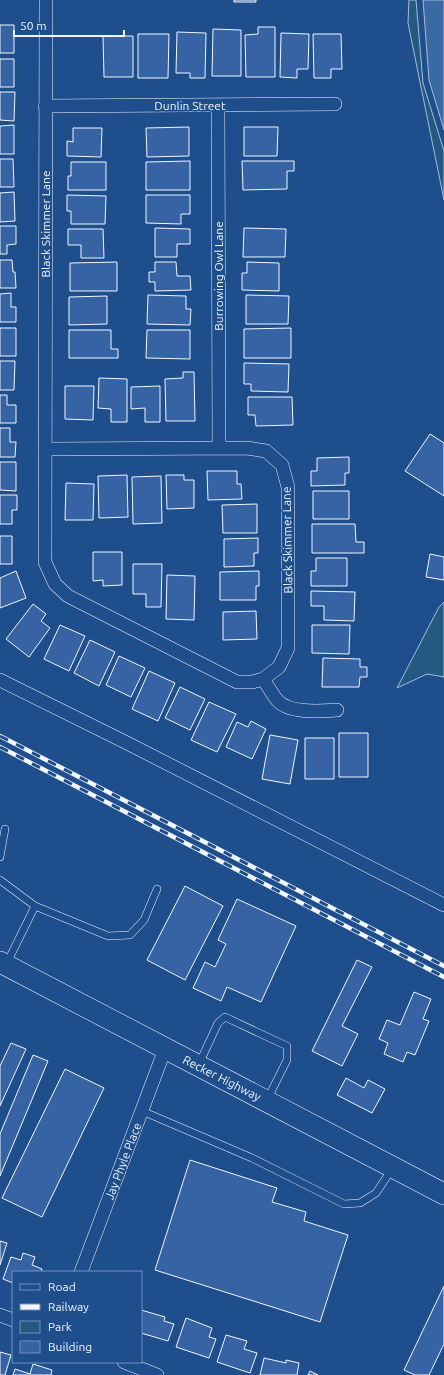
<svg xmlns="http://www.w3.org/2000/svg" width="444" height="1375" font-family="Ubuntu,sans-serif">
<style>
.green{fill:#245a82;stroke:#a8bbd7}
.water{fill:#3b69a3;stroke:#a8bbd7}
.building{fill:#3563a3;stroke:#f2f6ff}
.lines{fill:none;stroke-linecap:round;stroke-linejoin:round}
.service-casing{stroke:#f2f6ff;stroke-width:8}
.minor-casing{stroke:#f2f6ff;stroke-width:14}
.primary-casing{stroke:#f2f6ff;stroke-width:22}
.service{stroke:#1f4e8c;stroke-width:7}
.minor{stroke:#1f4e8c;stroke-width:13}
.primary{stroke:#1f4e8c;stroke-width:21}
.rail-casing{stroke:#f2f6ff;stroke-width:4.5}
.rail{stroke:#1f4e8c;stroke-width:3;stroke-dasharray:9;stroke-linecap:butt}
.labels{text-anchor:middle;dominant-baseline:central;stroke-width:3;stroke-linejoin:round;paint-order:stroke}
.street-label{font-size:12px;fill:#f2f6ff;stroke:#1f4e8c}
</style>
<rect width="100%" height="100%" fill="#1f4e8c"/>
<!-- green -->
<path class="green" d="M409,0H416L423,83L444,151V200L408,23Z
M444,602V677L427,674L397,688L439,607Z"/>
<!-- water -->
<path class="water" d="M423,0H444V130L429,80Z"/>
<!-- building -->
<path class="building" d="M234,0H256V2H234Z
M0,25H14V53H0Z
M258,27H275V77H246L245,35L258,34Z
M213,29L241,30V76H212Z
M177,32L206,33L205,78H190V73H176Z
M281,33L309,34L308,69H297V78L280,77Z
M138,34H169L168,78H138Z
M313,34H341L342,69H331V78H314Z
M103,36H133V77H104Z
M0,59H14V87H0Z
M0,92H15L14,121L0,120Z
M14,125V154H0V126Z
M189,127V156L147,157L146,128Z
M244,127H278L277,156H244Z
M73,128H102L101,157L67,156V141L73,142Z
M0,159H13L14,187H0Z
M190,161V190H146V162Z
M242,161H294V171H287V189L243,190Z
M71,162H106V190H68V176H71Z
M14,192L15,221L0,222V193Z
M67,195L106,196L105,224H71V211H67Z
M146,195H190V214H181V224L146,223Z
M0,226H16V244L7,245V254H0Z
M155,228L190,229V244H177V257H155Z
M244,228L286,229L285,257H243Z
M68,229H103L104,258H81V245H68Z
M0,260H12L13,272H15L16,288H0Z
M117,262V291H70V263Z
M155,262H176L177,276H190L191,290L155,291V282H149V272H155Z
M247,262L279,263V291L242,290V273H247Z
M11,293V307H16V322H0V294Z
M148,295L186,296V309H191L190,325L147,324Z
M246,295L289,296L288,324H246Z
M107,296V324L69,325V297Z
M0,328H16V356H0Z
M291,328V358H244V329Z
M69,330H111V349H118V358H69Z
M147,330H190V359L146,358Z
M0,361H15L14,390H0Z
M244,363L289,364L288,392L251,391V384H244Z
M183,372H194L195,421H166L165,379L183,378Z
M99,378L127,379V422H111V409L98,408Z
M65,386H94L93,420L65,419Z
M160,386V422H145V408L131,409V387Z
M0,395H7V405H16V423H0Z
M248,397H292L293,425L256,426L255,415H248Z
M0,428H10V442H16L15,457H0Z
M430,434L444,443V496L405,471Z
M349,457V473H345V485L311,486V471H317V458Z
M0,462H16V491L0,490Z
M207,471H237V484H241L242,499L208,500Z
M127,475L128,517L99,518L98,476Z
M166,475H184V480H194V508L167,509Z
M161,476L162,523L133,524L132,477Z
M66,483L94,484L93,520H65Z
M313,491H349V519H313Z
M0,495H17V510H12V524H0Z
M257,504V533H223L222,505Z
M312,524H355L356,542H364V553H312Z
M0,536H12V564H0Z
M258,538V553H254V566L224,567V539Z
M93,552H122V585L103,586V580L93,581Z
M430,554L444,557V580L426,577Z
M316,558H347V586H311V571H316Z
M133,564H162L161,607H146V594H133Z
M16,571L26,598L0,608V578Z
M259,571V586H256V600H220V572Z
M167,575L195,576L194,620L166,619Z
M311,591L355,592L354,621L324,620V606H311Z
M33,604L46,614L41,621L50,628L29,657L6,639Z
M256,611L257,639L223,640V612Z
M60,625L85,636L69,671L44,659Z
M312,625H350L349,654L312,653Z
M90,640L115,652L99,686L74,673Z
M119,656L145,668L131,697L106,685Z
M323,658L360,659V667H367V677H360L359,687H322Z
M149,671L175,683L158,721L132,709Z
M180,687L205,699L190,730L165,718Z
M209,702L236,714L217,752L191,740Z
M251,721L266,729L252,759L226,747L237,722L248,727Z
M339,733H368V777H339Z
M270,735L298,740L290,784L262,779Z
M305,738H334V779H305Z
M185,886L223,906L185,980L147,960Z
M237,899L296,926L261,1002L227,987L221,1001L193,988L205,962L215,967L226,944L218,940Z
M357,960L372,967L342,1026L358,1034L342,1066L312,1051Z
M414,992L431,999L423,1019L429,1021L415,1055L407,1052L403,1062L384,1054L388,1043L379,1039L387,1020L400,1025Z
M11,1043L26,1049L0,1106V1066Z
M33,1055L48,1061L0,1176V1134Z
M65,1069L104,1088L42,1217L2,1198Z
M346,1078L364,1088L368,1080L385,1089L372,1113L337,1095Z
M190,1160L277,1188L272,1202L306,1212L304,1221L348,1235L320,1322L155,1270Z
M0,1241L7,1243L0,1265Z
M23,1253L35,1257L32,1265L42,1269L41,1272H13V1283L3,1279L11,1257L21,1260Z
M444,1286V1344L429,1375H415L404,1370Z
M141,1310L165,1317L164,1321L174,1324L168,1341L141,1333Z
M186,1318L212,1328L209,1337L216,1339L209,1358L176,1347Z
M226,1335L247,1341L244,1349L257,1353L250,1373L217,1362Z
M0,1352L11,1355L5,1375H0Z
M264,1358L286,1363V1360L299,1363L297,1375H260Z
M33,1364L52,1370L51,1375H13L15,1369L30,1374Z
M310,1371L318,1375H308Z"/>
<g class="lines">
<!-- service casing -->
<g class="service-casing">
<path id="service" d="M0,857L5,829
M0,880L35,906L7,963
M35,906L108,936L130,935L144,920L157,889
M199,1064L218,1023L225,1017L287,1046V1060L267,1100
M142,1111L252,1158L344,1204L360,1203L376,1193L392,1169"/>
</g>
<!-- minor casing -->
<g class="minor-casing">
<path id="minor" d="M46,0L45,562L55,584L68,596L237,682H252L263,679C268,686 272,694 277,700C289,714 321,711 337,710
M218,105L219,448
M45,106L335,104
M45,449L247,448L266,451L282,465L288,487V648L279,667L263,679
M0,680L127,743L444,905
M81,1272L165,1049
M0,1315L13,1320
M124,1362L157,1375"/>
</g>
<!-- primary casing -->
<g class="primary-casing">
<path id="primary" d="M0,962L444,1194"/>
</g>
<!-- service -->
<use href="#service" class="service"/>
<!-- minor -->
<use href="#minor" class="minor"/>
<!-- primary -->
<use href="#primary" class="primary"/>
<!-- rail casing -->
<g class="rail-casing">
<path id="rail" d="M0,736L444,966
M0,747L444,977"/>
</g>
<!-- rail -->
<use href="#rail" class="rail"/>
</g>
<g class="labels">
<!-- street labels -->
<g class="street-label">
<text x="190" y="105">Dunlin Street</text>
<text transform="translate(45 224) rotate(-90)">Black Skimmer Lane</text>
<text transform="translate(218 276) rotate(-90)">Burrowing Owl Lane</text>
<text transform="translate(287 540) rotate(-91)">Black Skimmer Lane</text>
<text transform="translate(222 1078) rotate(27)">Recker Highway</text>
<text transform="translate(123 1161) rotate(-69)">Jay Phyle Place</text>
</g>
</g>
<!-- legend -->
<rect x="12" y="1271" width="130" height="92" fill="#1f4e8c" stroke="#7391ba"/>
<rect x="20" y="1284" width="20" height="6" fill="#1f4e8c" stroke="#7391ba"/>
<text x="48" y="1291" font-size="12" fill="#f2f6ff">Road</text>
<rect x="20" y="1304" width="20" height="6" fill="#f2f6ff" stroke="#7391ba"/>
<text x="48" y="1311" font-size="12" fill="#f2f6ff">Railway</text>
<rect x="20" y="1321" width="20" height="12" fill="#245a82" stroke="#7391ba"/>
<text x="48" y="1331" font-size="12" fill="#f2f6ff">Park</text>
<rect x="20" y="1341" width="20" height="12" fill="#3563a3" stroke="#7391ba"/>
<text x="48" y="1351" font-size="12" fill="#f2f6ff">Building</text>
<!-- scale -->
<path d="M14 30v6h110v-6" fill="none" stroke="#f2f6ff" stroke-width="2"/>
<text x="20" y="30" font-size="12" fill="#f2f6ff" stroke="#1f4e8c" stroke-width="3" paint-order="stroke">50 m</text>
</svg>
